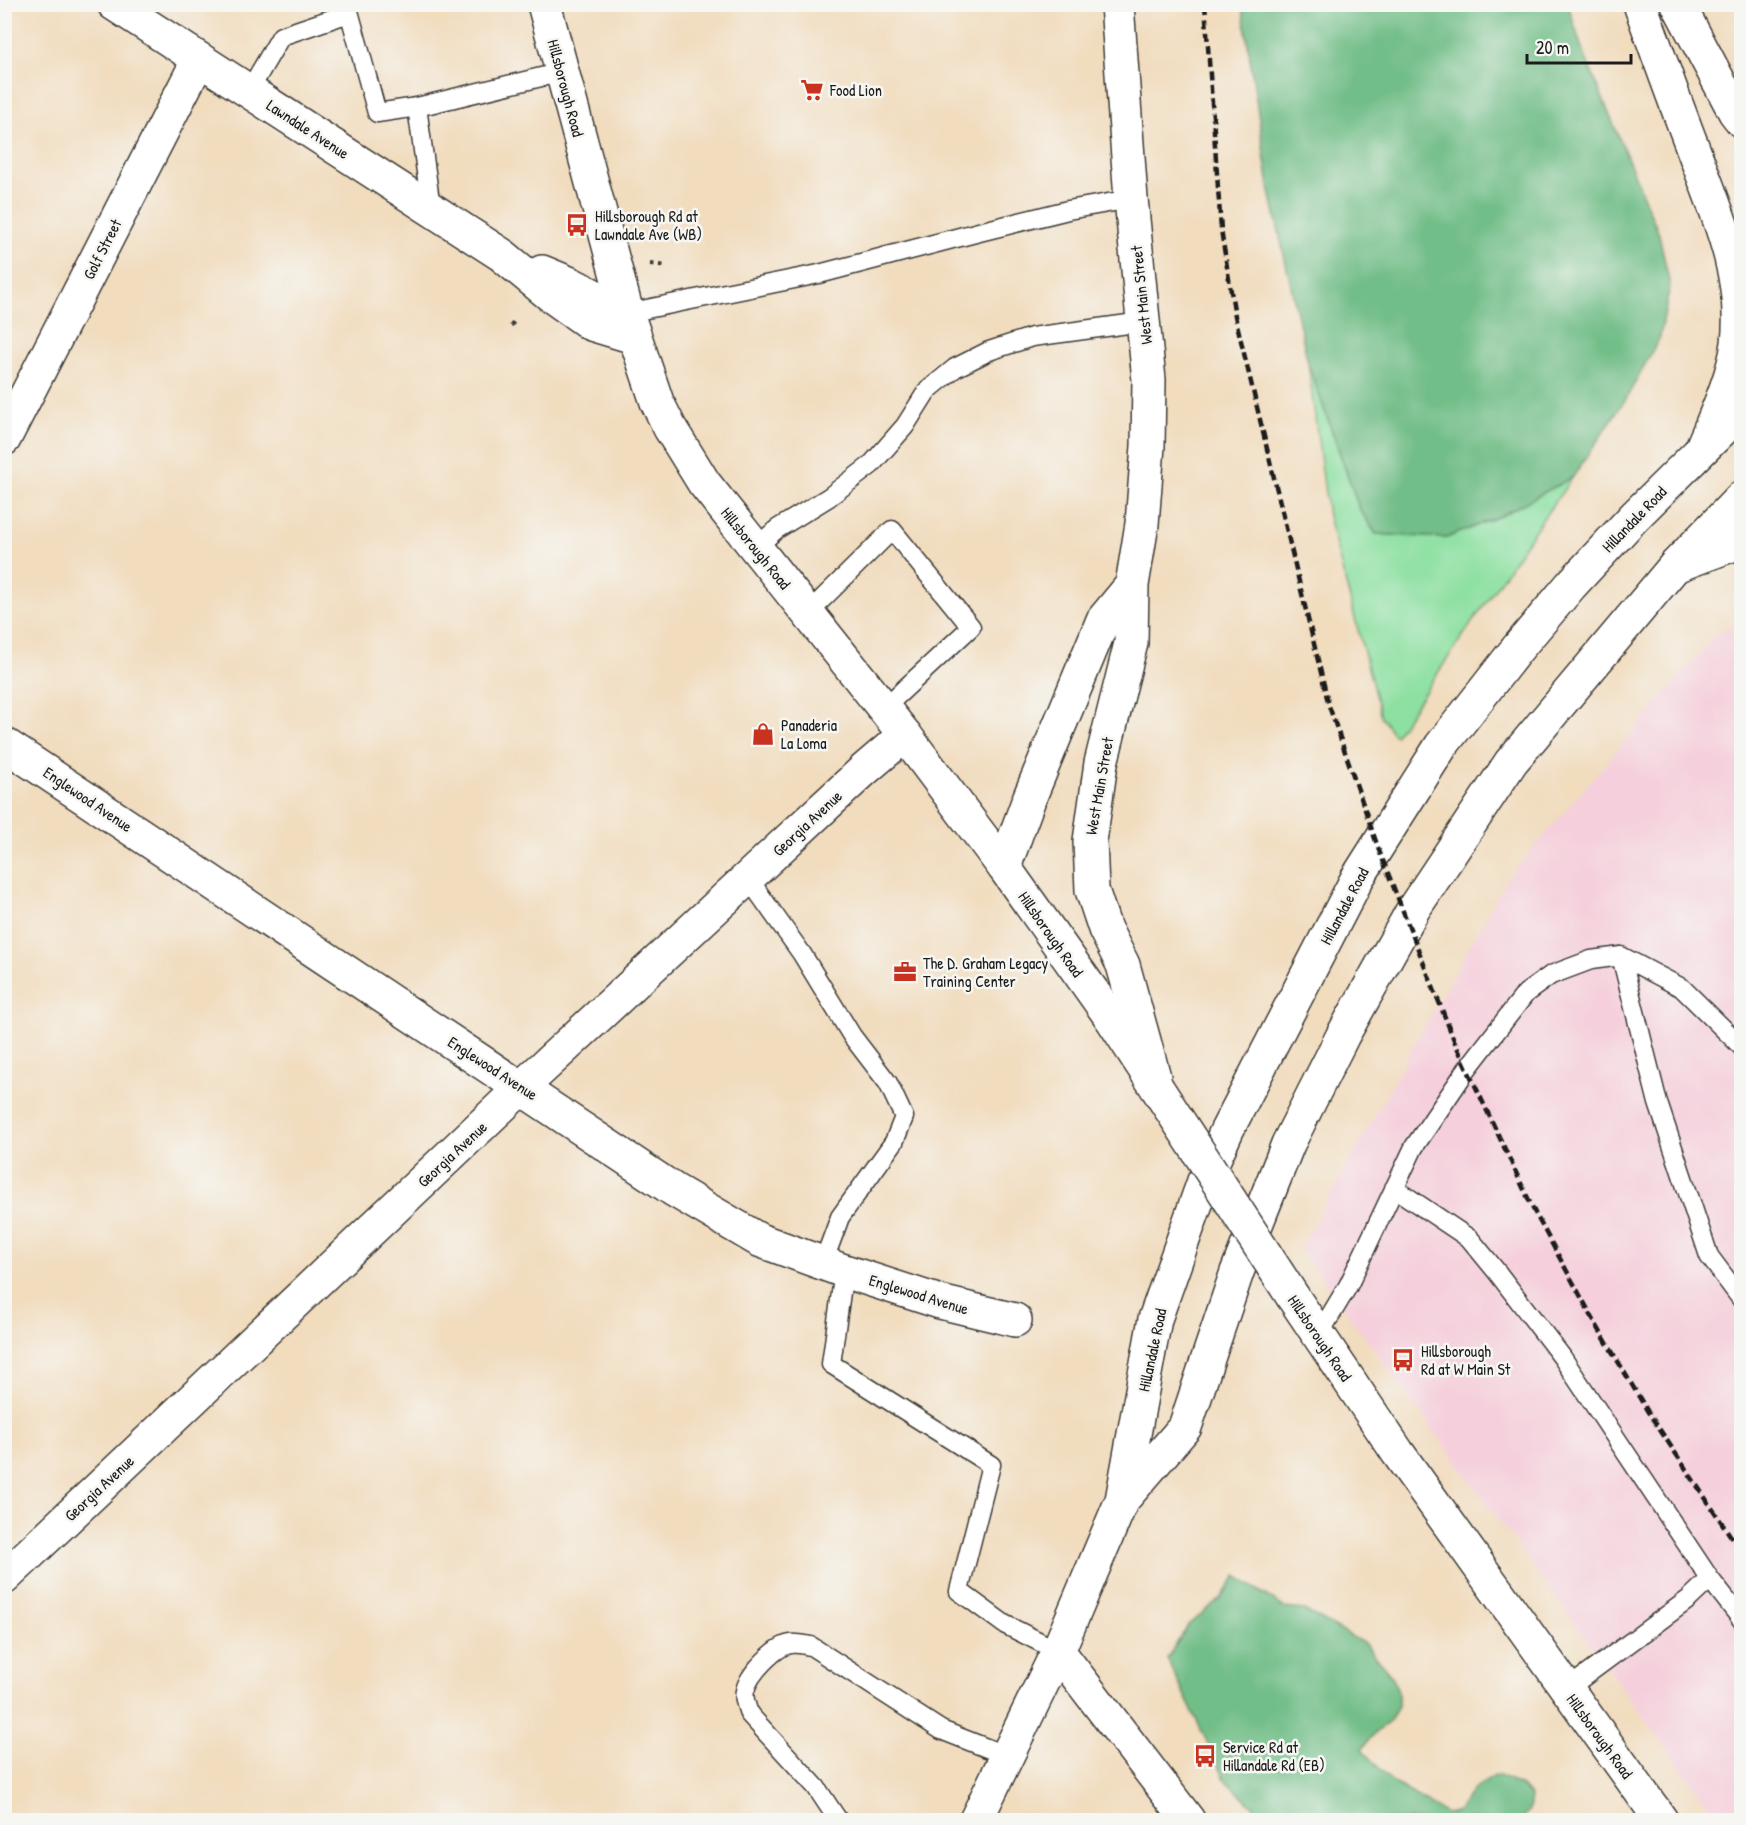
<svg xmlns="http://www.w3.org/2000/svg" width="1746" height="1825" font-family="'Patrick Hand',sans-serif">
<style>
.built{fill:#f5cfdb}
.green{fill:#8de0a2;stroke:#547e5f;stroke-width:1.5}
.forest{fill:#72be88;stroke:#476d52;stroke-width:1.5}
.lines{fill:none;stroke-linecap:round;stroke-linejoin:round}
.service-casing{stroke:#3c3934;stroke-width:21}
.minor-casing{stroke:#3c3934;stroke-width:36}
.secondary-casing{stroke:#3c3934;stroke-width:36}
.primary-casing{stroke:#3c3934;stroke-width:36}
.motorway-casing{stroke:#3c3934;stroke-width:36}
.path{stroke:#3c3934;stroke-width:4;stroke-dasharray:4.5 4.5;stroke-linecap:butt}
.service{stroke:#fff;stroke-width:18}
.minor{stroke:#fff;stroke-width:33}
.secondary{stroke:#fff;stroke-width:33}
.primary{stroke:#fff;stroke-width:33}
.motorway{stroke:#fff;stroke-width:33}
.rail{stroke:#1c1c1c;stroke-width:4.5;stroke-dasharray:9 4.5;stroke-linecap:butt}
.primary-bridge-casing{stroke:#3c3934;stroke-width:36;stroke-linecap:butt}
.primary-bridge{stroke:#fff;stroke-width:33}
.labels{text-anchor:middle;dominant-baseline:central;stroke-width:5;stroke-linejoin:round;paint-order:stroke}
.street-label{font-size:16px;fill:#1c1c1c;stroke:#f6f6f2}
.poi-label{font-size:16px;fill:#1c1c1c;stroke:#f6f6f2;text-anchor:start}
</style>
<rect width="100%" height="100%" fill="#f6f6f2"/>
<filter id="ink" filterUnits="userSpaceOnUse"><feTurbulence type="fractalNoise" baseFrequency=".0167" numOctaves="2"/><feDisplacementMap in="SourceGraphic" scale="12" xChannelSelector="R" yChannelSelector="G"/><feConvolveMatrix kernelMatrix="1 2 1 2 8 2 1 2 1" color-interpolation-filters="sRGB"/></filter>
<filter id="wash" filterUnits="userSpaceOnUse"><feTurbulence type="fractalNoise" baseFrequency=".008" numOctaves="4" result="noise"/><feDisplacementMap in="SourceGraphic" scale="24" xChannelSelector="R" yChannelSelector="G"/><feGaussianBlur stdDeviation="1.35" result="paint"/><feColorMatrix in="noise" values="0 0 0 0 0 0 0 0 0 0 0 0 0 0 0 0 0 1.4 0 .05"/><feComposite in="paint" operator="in"/></filter>
<g filter="url(#wash)">
<rect width="100%" height="100%" fill="#f1dcbe"/>
<!-- built -->
<path class="built" d="M1741,621V1820H1719L1300,1249L1507,879L1716,634Z"/>
<!-- green -->
<path class="green" d="M1308,363L1359,508L1376,534L1446,538L1500,516L1573,477L1539,524L1395,736L1381,717L1328,516Z"/>
<!-- forest -->
<path class="forest" d="M1242,5H1568L1581,46L1659,234L1670,286L1660,337L1627,397L1573,477L1500,516L1446,538L1376,534L1359,508L1308,363L1269,187Z
M1236,1576L1285,1608L1304,1610L1365,1644L1392,1676L1398,1692V1706L1390,1721L1369,1739L1362,1750L1391,1781L1446,1814L1458,1811L1474,1789L1496,1775L1522,1786L1531,1796L1529,1810L1522,1820H1268L1226,1781L1167,1659L1188,1625L1221,1598Z"/>
</g>
<g filter="url(#ink)">
<g class="lines">
<!-- service casing -->
<g class="service-casing">
<path id="service" d="M347,4L377,113L417,107L562,72
M249,91L281,36L349,13
M417,107L431,208
M627,313L819,274L979,232L1068,210L1131,199
M755,548L777,529L829,497L871,465L905,426L927,391L955,368L989,351L1032,337L1143,322
M808,613L892,530L971,627L883,709
M748,878L802,954L852,1036L888,1083L904,1117L894,1142L840,1217L823,1263
M1621,956L1658,1103L1709,1256L1742,1300
M1394,1188L1470,1239L1497,1272L1562,1357L1710,1579L1742,1620
M844,1271L831,1364L991,1465L959,1591L1004,1624L1058,1651
M1318,1336L1348,1286L1414,1147L1467,1069L1526,993L1551,975L1591,960L1621,956L1682,988L1742,1047
M1567,1689L1689,1599L1710,1579
M838,1820L816,1787L749,1714C747,1707 743,1698 745,1691C748,1675 775,1646 791,1644C797,1643 805,1645 811,1646L941,1730L1007,1756"/>
</g>
<!-- minor casing -->
<g class="minor-casing">
<path id="minor" d="M114,4L502,255L553,297L591,324L634,337
M542,272L571,284L627,313
M4,439L199,59
M4,744L674,1190L759,1240L844,1271L940,1302L1015,1320
M4,1578L522,1087L864,770L905,735"/>
</g>
<!-- secondary casing -->
<g class="secondary-casing">
<path id="secondary" d="M1117,4L1131,199L1149,380L1148,446L1142,524L1132,585L1131,643L1101,763L1090,841L1092,890L1105,929L1123,965L1154,1077
M1004,867L1029,799L1103,620L1132,585
M1124,1498L1185,1427L1237,1272L1288,1144L1343,1035L1414,908L1511,762L1675,566L1742,497
M976,1820L1058,1651L1122,1500L1155,1319L1204,1181L1227,1130L1358,877L1441,746L1517,649L1571,585L1635,516L1742,410"/>
</g>
<!-- primary casing -->
<g class="primary-casing">
<path id="primary" d="M544,4L627,313L657,402L670,428L704,483L905,735L1004,867L1112,1019L1157,1088
M1293,1297L1398,1453L1661,1820
M1058,1651L1188,1820"/>
</g>
<!-- motorway casing -->
<g class="motorway-casing">
<path id="motorway" d="M1640,4C1657,52 1674,99 1692,146C1715,209 1746,273 1738,343C1734,376 1714,419 1701,450
M1678,4L1735,112L1742,121
M1675,566L1742,541"/>
</g>
<!-- path -->
<path class="path" d="M650,264L667,266
M511,326L514,321"/>
<!-- service -->
<use href="#service" class="service"/>
<!-- minor -->
<use href="#minor" class="minor"/>
<!-- secondary -->
<use href="#secondary" class="secondary"/>
<!-- primary -->
<use href="#primary" class="primary"/>
<!-- motorway -->
<use href="#motorway" class="motorway"/>
<!-- rail -->
<path class="rail" d="M1205,4L1221,230L1235,316L1329,706L1380,853L1456,1045L1535,1213L1597,1326L1648,1412L1742,1553"/>
<!-- primary-bridge casing -->
<g class="primary-bridge-casing">
<path id="primary-bridge" d="M1157,1088L1293,1297"/>
</g>
<!-- primary-bridge -->
<use href="#primary-bridge" class="primary-bridge"/>
</g>
</g>
<!-- icons -->
<defs>
<g id="supermarket-bare" transform="scale(1.8)"><path d="M-6-5.5h2.5l.6 2H6L4.5 2H-2.5L-4.4-4H-6ZM-1.5 3.2a1.3 1.3 0 1 0 .1 0ZM3 3.2a1.3 1.3 0 1 0 .1 0Z" fill="#c8321e" stroke="#f6f6f2" stroke-width="2.5" paint-order="stroke"/></g>
<g id="bus-bare" transform="scale(1.8)"><path d="M-5-6H5V4H4V6H2V4H-2V6H-4V4H-5ZM-3.5-4V0h7V-4ZM-3.5 1.2v1.5H-2V1.2ZM2 1.2v1.5H3.5V1.2Z" fill="#c8321e" stroke="#f6f6f2" stroke-width="2.5" paint-order="stroke"/></g>
<g id="shop-bare" transform="scale(1.8)"><path d="M-5-2.5h2.3a2.7 3.5 0 0 1 5.4 0H5L5.5 6h-11ZM-1.5-2.5h3a1.5 2.3 0 0 0-3 0Z" fill="#c8321e" stroke="#f6f6f2" stroke-width="2.5" paint-order="stroke"/></g>
<g id="office-bare" transform="scale(1.8)"><path d="M-6-3h4V-5.5h4V-3h4V5H-6ZM-1-4.5V-3h2v-1.5ZM-6 0V1H6V0Z" fill="#c8321e" stroke="#f6f6f2" stroke-width="2.5" paint-order="stroke"/></g>
</defs>
<g fill-rule="evenodd">
<use href="#supermarket-bare" x="812" y="90"/>
<use href="#bus-bare" x="577" y="225"/>
<use href="#shop-bare" x="763" y="734"/>
<use href="#office-bare" x="905" y="972"/>
<use href="#bus-bare" x="1403" y="1360"/>
<use href="#bus-bare" x="1205" y="1756"/>
</g>
<g class="labels">
<!-- street labels -->
<g class="street-label">
<text transform="translate(566 88) rotate(75)">Hillsborough Road</text>
<text transform="translate(308 129) rotate(33)">Lawndale Avenue</text>
<text transform="translate(102 249) rotate(-63)">Golf Street</text>
<text transform="translate(1141 295) rotate(-96)">West Main Street</text>
<text transform="translate(1634 519) rotate(-46)">Hillandale Road</text>
<text transform="translate(756 548) rotate(51)">Hillsborough Road</text>
<text transform="translate(1099 786) rotate(-80)">West Main Street</text>
<text transform="translate(88 799) rotate(34)">Englewood Avenue</text>
<text transform="translate(807 823) rotate(-43)">Georgia Avenue</text>
<text transform="translate(1344 906) rotate(-62)">Hillandale Road</text>
<text transform="translate(1051 934) rotate(55)">Hillsborough Road</text>
<text transform="translate(493 1068) rotate(33)">Englewood Avenue</text>
<text transform="translate(452 1154) rotate(-43)">Georgia Avenue</text>
<text transform="translate(919 1294) rotate(17)">Englewood Avenue</text>
<text transform="translate(1320 1338) rotate(56)">Hillsborough Road</text>
<text transform="translate(1152 1350) rotate(-78)">Hillandale Road</text>
<text transform="translate(99 1488) rotate(-43)">Georgia Avenue</text>
<text transform="translate(1600 1736) rotate(54)">Hillsborough Road</text>
</g>
<!-- poi labels -->
<g class="poi-label">
<text x="830" y="90">Food Lion</text>
<text x="595" y="216">Hillsborough Rd at<tspan x="595" dy="18">Lawndale Ave (WB)</tspan></text>
<text x="781" y="725">Panaderia<tspan x="781" dy="18">La Loma</tspan></text>
<text x="923" y="963">The D. Graham Legacy<tspan x="923" dy="18">Training Center</tspan></text>
<text x="1421" y="1351">Hillsborough<tspan x="1421" dy="18">Rd at W Main St</tspan></text>
<text x="1223" y="1747">Service Rd at<tspan x="1223" dy="18">Hillandale Rd (EB)</tspan></text>
</g>
</g>
<!-- margin -->
<rect width="1746" height="1825" fill="none" stroke="#f6f6f2" stroke-width="24"/>
<!-- scale -->
<path d="M1527 54v9h104v-9" fill="none" stroke="#1c1c1c" stroke-width="3"/>
<text x="1536" y="54" font-size="18" fill="#1c1c1c" stroke="#f6f6f2" stroke-width="4.5" paint-order="stroke">20 m</text>
</svg>
